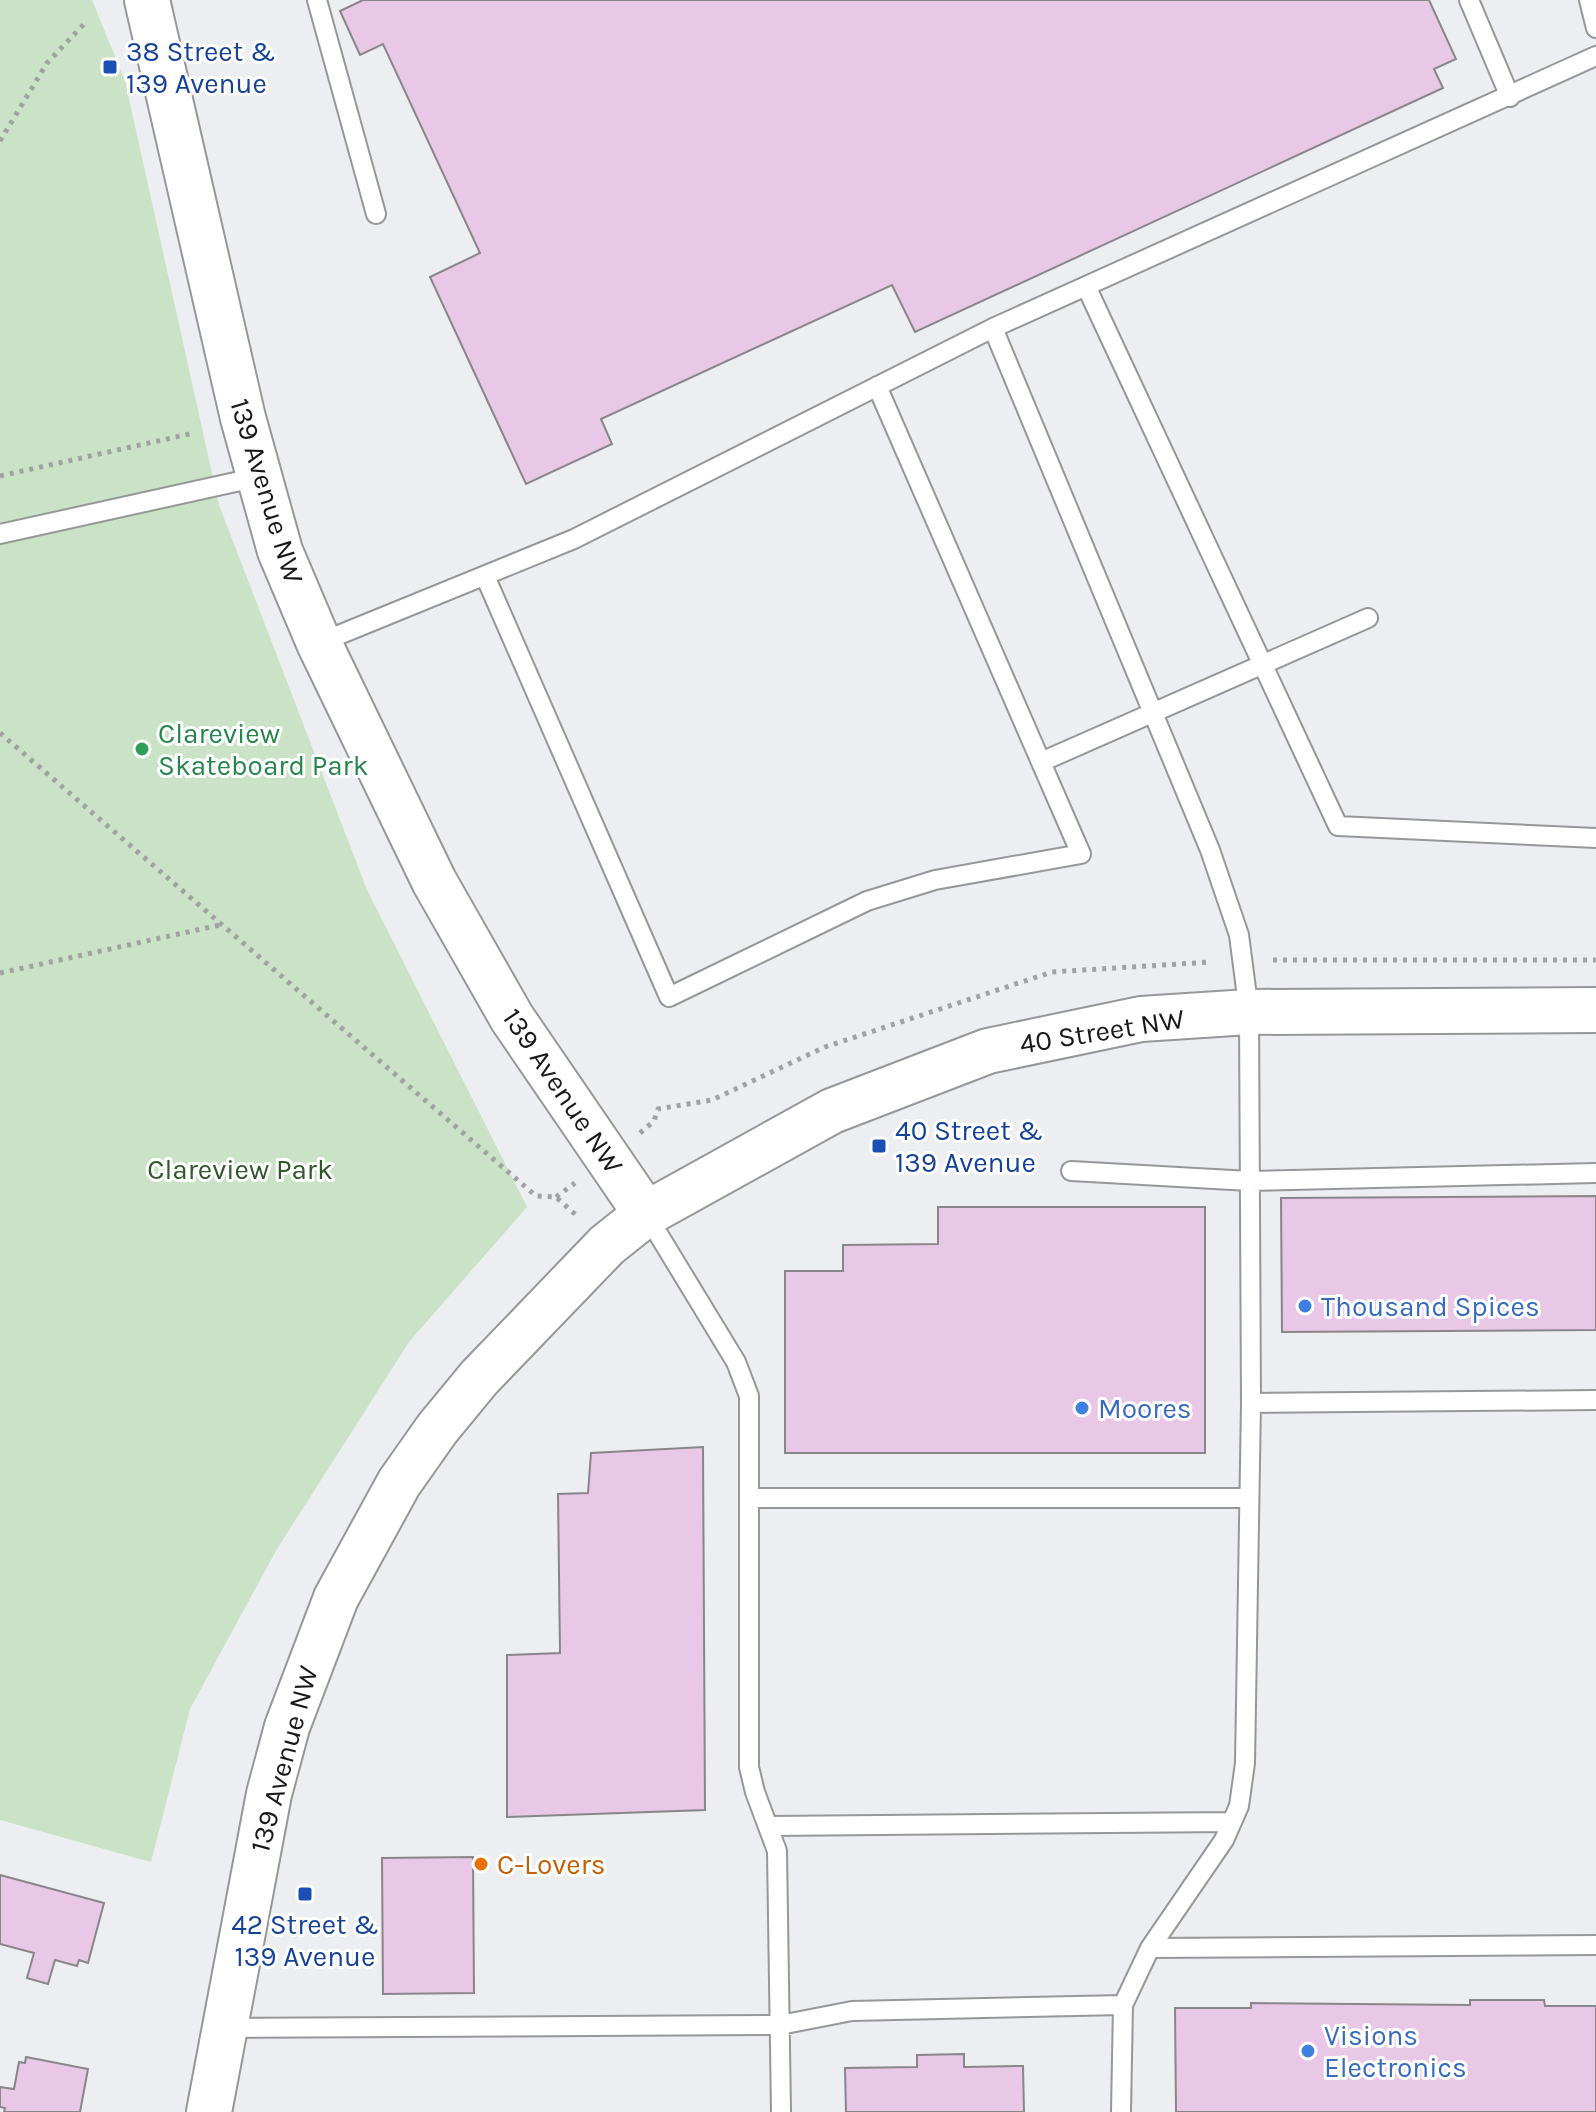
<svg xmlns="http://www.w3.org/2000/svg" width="1596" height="2112" font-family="Karla,sans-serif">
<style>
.green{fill:#cae2c5}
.building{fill:#e9c7e7;stroke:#888688;stroke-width:2}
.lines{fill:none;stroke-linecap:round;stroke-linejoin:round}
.lane-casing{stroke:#969799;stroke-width:22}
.secondary-casing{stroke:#969799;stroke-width:48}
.path{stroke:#a2a2a5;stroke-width:5;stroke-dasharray:4 6;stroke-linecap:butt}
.lane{stroke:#fff;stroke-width:18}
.secondary{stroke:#fff;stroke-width:44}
.transit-dot{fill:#1a4fb4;stroke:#fff;stroke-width:3}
.leisure-dot{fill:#2e9e5b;stroke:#fff;stroke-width:3}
.shop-dot{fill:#3f7fe0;stroke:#fff;stroke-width:3}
.food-dot{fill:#e8710a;stroke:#fff;stroke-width:3}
.labels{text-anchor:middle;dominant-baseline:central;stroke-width:6;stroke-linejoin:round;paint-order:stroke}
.transit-label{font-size:28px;fill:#164399;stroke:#fff;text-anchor:start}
.street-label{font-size:28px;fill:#19191a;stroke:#fff}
.leisure-label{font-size:28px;fill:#27864d;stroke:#fff;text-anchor:start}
.park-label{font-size:28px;fill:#30582a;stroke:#fff}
.shop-label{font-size:28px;fill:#366cbe;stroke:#fff;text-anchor:start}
.food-label{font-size:28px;fill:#c56008;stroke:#fff;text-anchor:start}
</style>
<rect width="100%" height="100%" fill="#edeef1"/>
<!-- green -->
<path class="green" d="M0,0H92L125,81L219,505L367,890L527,1207L409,1342L277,1549L190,1709L151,1862L0,1820Z"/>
<!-- building -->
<path class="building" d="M363,0H1429L1456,59L1434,69L1443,88L915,332L892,285L601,419L612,444L526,484L430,277L480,253L383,44L360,55L340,11Z
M1596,1196V1330L1282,1332L1281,1198Z
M938,1207H1205V1453H785V1271H843V1245L938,1244Z
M703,1447L705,1810L507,1817V1655L560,1653L558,1494L588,1493L591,1453Z
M473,1857L474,1993L383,1994L382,1858Z
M0,1875L104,1903L88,1963L79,1960L77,1966L55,1960L48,1984L27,1978L34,1953L0,1944Z
M1470,2000H1544L1545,2006H1596V2112H1176L1175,2008H1251V2003L1470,2005Z
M964,2054V2067L1023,2066L1024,2112H846L845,2068L917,2067V2055Z
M26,2057L88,2069L80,2112H4L5,2108L0,2107V2087L14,2089L19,2062L25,2063Z"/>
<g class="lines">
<!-- lane casing -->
<g class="lane-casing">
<path id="lane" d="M317,0L376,214
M1469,0L1510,97
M1589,0L1596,28
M1086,286L1338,826L1596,838
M993,328L1210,850L1239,935L1249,1012L1251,1403L1245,1763L1239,1806L1224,1840L1150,1948L1123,2005L1121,2112
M0,534L258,477
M485,576L669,997L867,901L935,880L1081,854L877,386
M319,643L574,539L993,328L1596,56
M1041,762L1368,618
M1071,1171L1250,1181L1596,1173
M646,1214L736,1362L749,1396V1767L755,1792L777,1851L781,2112
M1251,1403L1596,1400
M750,1498H1249
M770,1826L1232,1822
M1150,1948L1596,1945
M224,2028L780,2025L852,2011L1123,2005"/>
</g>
<!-- secondary casing -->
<g class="secondary-casing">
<path id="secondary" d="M147,0L243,418L280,551L319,643L434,881L512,1018L646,1214
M209,2112L269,1794L287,1727L336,1598L399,1483L437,1429L479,1378L607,1245L646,1214L832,1111L988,1051L1141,1019L1249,1012L1596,1010"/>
</g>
<!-- path -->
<path class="path" d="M0,141L47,63L84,24
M0,476L194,433
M0,733L536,1196L556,1197L577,1216
M1273,960H1596
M0,973L220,925
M640,1133L654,1121L658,1109L712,1100L825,1047L1052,972L1211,962
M556,1197L575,1183"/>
<!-- lane -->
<use href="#lane" class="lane"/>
<!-- secondary -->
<use href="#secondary" class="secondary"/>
</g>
<!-- markers -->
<g class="transit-dot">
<rect x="102" y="59" width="16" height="16" rx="4"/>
<rect x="871" y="1138" width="16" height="16" rx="4"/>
<rect x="297" y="1886" width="16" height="16" rx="4"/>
</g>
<circle class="leisure-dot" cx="142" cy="749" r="8"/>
<g class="shop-dot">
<circle cx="1305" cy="1306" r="8"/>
<circle cx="1082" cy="1408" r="8"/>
<circle cx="1308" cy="2051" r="8"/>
</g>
<circle class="food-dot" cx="481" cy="1864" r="8"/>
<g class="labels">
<!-- transit labels -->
<g class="transit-label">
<text x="126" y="51">38 Street &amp;<tspan x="126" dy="32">139 Avenue</tspan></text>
<text x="895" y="1130">40 Street &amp;<tspan x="895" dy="32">139 Avenue</tspan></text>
<text x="305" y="1924" text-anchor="middle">42 Street &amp;<tspan x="305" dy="32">139 Avenue</tspan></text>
</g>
<!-- street labels -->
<g class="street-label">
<text transform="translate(267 491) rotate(73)">139 Avenue NW</text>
<text transform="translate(1102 1031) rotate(-9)">40 Street NW</text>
<text transform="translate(563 1091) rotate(56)">139 Avenue NW</text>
<text transform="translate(284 1759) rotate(-75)">139 Avenue NW</text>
</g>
<!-- leisure labels -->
<g class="leisure-label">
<text x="158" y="733">Clareview<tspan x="158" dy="32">Skateboard Park</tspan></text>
</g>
<!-- park labels -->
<g class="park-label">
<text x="240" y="1169">Clareview Park</text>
</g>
<!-- shop labels -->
<g class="shop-label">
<text x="1321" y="1306">Thousand Spices</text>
<text x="1098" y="1408">Moores</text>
<text x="1324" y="2035">Visions<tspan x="1324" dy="32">Electronics</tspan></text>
</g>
<!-- food labels -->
<g class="food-label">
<text x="497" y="1864">C-Lovers</text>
</g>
</g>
</svg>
